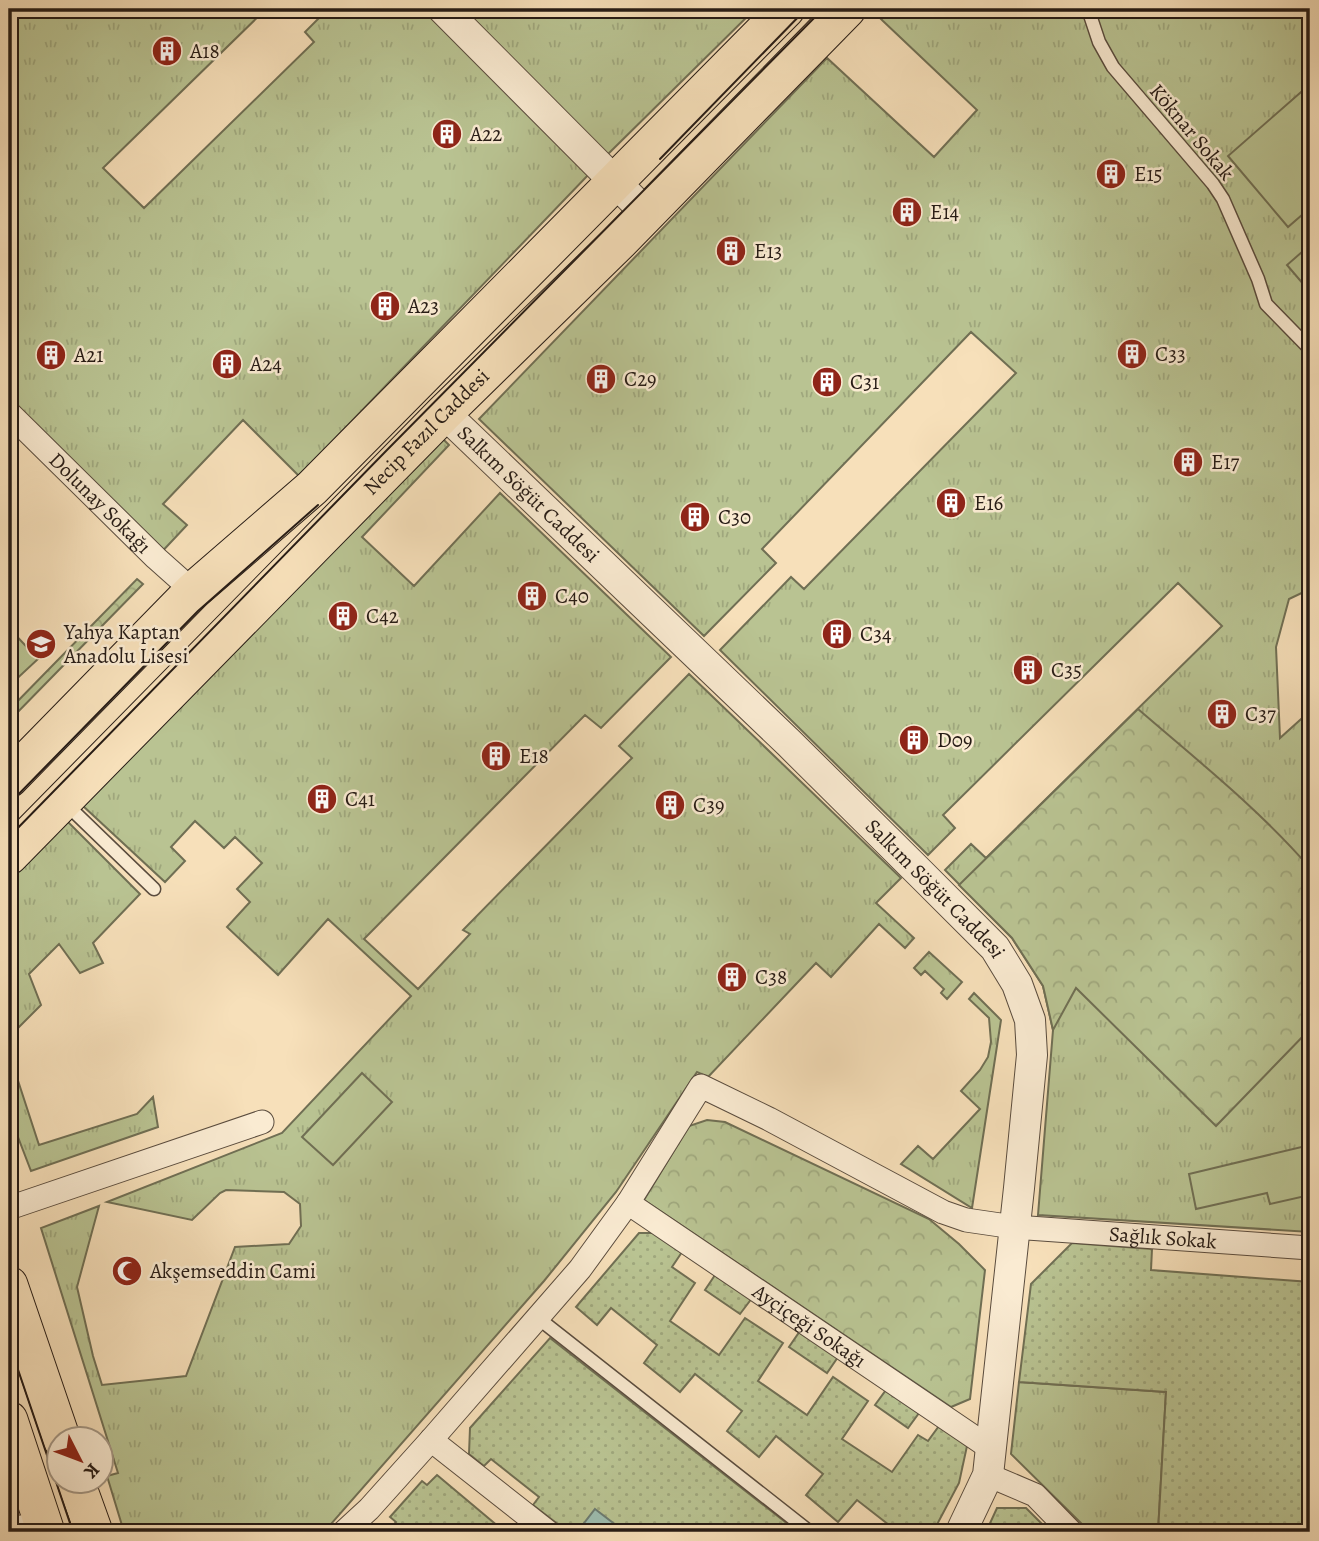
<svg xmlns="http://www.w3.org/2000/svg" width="1319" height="1541" font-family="Alegreya,serif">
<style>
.grass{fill:url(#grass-tufts);stroke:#706f54;stroke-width:2}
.forest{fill:url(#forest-crowns);stroke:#706f54;stroke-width:2}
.garden{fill:url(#garden-dots);stroke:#706f54;stroke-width:2}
.pitch{fill:#b9c392;stroke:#706f54;stroke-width:2}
.water{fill:url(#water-ripples);stroke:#6d7c72;stroke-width:2}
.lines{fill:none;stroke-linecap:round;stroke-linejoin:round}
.service-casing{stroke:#5a4c3e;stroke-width:15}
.minor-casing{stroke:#5a4c3e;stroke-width:25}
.tertiary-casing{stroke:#5a4c3e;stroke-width:32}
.primary-casing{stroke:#261b15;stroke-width:39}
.service{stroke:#faebd2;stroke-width:12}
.minor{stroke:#faebd2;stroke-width:23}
.tertiary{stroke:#faebd2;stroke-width:30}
.primary{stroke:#f7e0ba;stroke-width:37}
.tram{stroke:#261b15;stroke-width:2}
.labels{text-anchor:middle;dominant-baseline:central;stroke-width:5;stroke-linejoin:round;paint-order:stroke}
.poi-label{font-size:21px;fill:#261b15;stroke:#faebd2;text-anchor:start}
.street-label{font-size:21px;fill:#261b15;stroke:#faebd2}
</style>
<defs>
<pattern id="grass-tufts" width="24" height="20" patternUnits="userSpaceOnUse" patternTransform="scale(1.75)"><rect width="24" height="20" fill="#b9c392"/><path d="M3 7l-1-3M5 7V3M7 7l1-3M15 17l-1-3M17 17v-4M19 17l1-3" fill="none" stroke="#9fa77d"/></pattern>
<pattern id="forest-crowns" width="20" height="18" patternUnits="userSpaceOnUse" patternTransform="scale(1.75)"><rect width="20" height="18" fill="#b9c392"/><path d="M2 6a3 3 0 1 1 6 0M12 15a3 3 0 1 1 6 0" fill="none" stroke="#9fa77d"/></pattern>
<pattern id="garden-dots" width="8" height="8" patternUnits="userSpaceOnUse" patternTransform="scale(1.75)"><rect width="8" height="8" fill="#b9c392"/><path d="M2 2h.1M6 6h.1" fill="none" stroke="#9fa77d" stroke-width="1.8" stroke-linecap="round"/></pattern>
<pattern id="water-ripples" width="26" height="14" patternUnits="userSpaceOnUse" patternTransform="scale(1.75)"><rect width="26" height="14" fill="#9dbdb0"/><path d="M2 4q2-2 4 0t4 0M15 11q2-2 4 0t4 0" fill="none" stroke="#87a296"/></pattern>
</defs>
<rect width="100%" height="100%" fill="#f7e0ba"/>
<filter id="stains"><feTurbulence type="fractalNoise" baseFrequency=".00286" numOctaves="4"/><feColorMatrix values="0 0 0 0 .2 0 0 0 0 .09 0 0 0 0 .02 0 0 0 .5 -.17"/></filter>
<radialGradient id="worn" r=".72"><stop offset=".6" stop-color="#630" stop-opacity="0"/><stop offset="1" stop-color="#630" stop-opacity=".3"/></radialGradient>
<!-- grass -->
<path class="grass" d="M9,9H266L103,168L144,208L314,42L305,32L328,9H426L591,172L299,476L243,420L163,504L187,525L156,558L9,413Z
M458,9H755L605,157Z
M875,9H1310V589L1289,599L1276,647L1280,738L1310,711V730L1307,732L1310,740V1232L1038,1215L1053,1030L1043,986L1012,938L945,870L971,844L986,858L1222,626L1178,583L943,815L955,828L928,855L720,650L791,577L804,589L1016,373L971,332L762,549L776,563L704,636L479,419L827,58L934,157L977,110L883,21L873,11Z
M440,436L449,445L362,537L414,586L500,493L671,657L601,728L585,715L364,939L418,989L470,934L463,930L632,758L619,746L689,674L901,878L876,903L914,938L905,948L879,924L831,977L816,963L708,1077L697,1072L616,1192L544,1281L324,1532H124L107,1476L118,1473L41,1228L99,1206L77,1287L93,1356L102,1385L186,1376L235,1247L289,1244L301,1226L300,1204L284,1192L226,1190L220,1193L192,1220L107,1202L282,1133L411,996L328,919L278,975L227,927L250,902L237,889L262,863L235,837L224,848L195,821L171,847L185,861L165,882L83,806L68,822L140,894L93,943L103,963L80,973L59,944L29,974L41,1005L9,1037V881Z
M929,952L962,982L947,999L941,993L944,989L925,971L921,975L914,968Z
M974,993L1001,1020L972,1208L901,1164L918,1146L933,1159L980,1109L961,1091L980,1070L988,1057L991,1042L989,1018L969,999Z
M9,1053L39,1145L137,1114L153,1097L158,1127L31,1171L16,1132L9,1134Z
M1019,1382L1166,1392L1158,1532H1090L1011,1454Z"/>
<!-- forest -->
<path class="forest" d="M137,579L143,584L9,721V710Z
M1138,709C1197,760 1259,809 1310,868V1029L1216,1126L1076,988L1053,1030L1043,986L1012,938L959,885Z
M707,1120L725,1122L929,1219L959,1244L985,1270L970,1399L951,1407L644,1200L689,1126Z"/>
<!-- garden -->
<path class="garden" d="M639,1233H655L682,1252L672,1267L695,1283L670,1321L719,1355L745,1318L783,1343L758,1381L807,1415L833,1377L868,1401L842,1439L892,1472L918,1435L928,1441L939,1426L967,1446L959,1483L933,1532H898L857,1500L838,1522L806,1495L823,1474L776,1436L759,1457L727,1431L742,1411L695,1374L680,1392L644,1363L657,1345L611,1308L597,1325L576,1307Z
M1072,1243L1152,1249L1151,1270L1310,1282V1532H1158L1166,1392L1019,1382L1031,1284Z
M715,1275L752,1298L740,1314L705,1290Z
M800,1331L838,1357L827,1373L789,1347Z
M550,1338L798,1532H568L533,1505L539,1497L491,1459L484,1466L469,1454L470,1428Z
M886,1390L919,1413L908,1428L875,1405Z
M437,1475L499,1527L506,1532H377L383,1525L389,1530L396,1522L390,1517L422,1481L427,1485Z
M997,1508H1026L1050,1532H986Z"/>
<!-- pitch -->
<path class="pitch" d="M1308,86L1310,208L1288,227L1228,156Z
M1310,245V292L1287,265Z
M9,628L38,659L9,686Z
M362,1073L392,1102L333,1165L302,1137Z
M1310,1145V1195L1270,1204L1267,1193L1196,1209L1189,1174Z"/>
<!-- water -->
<path class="water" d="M595,1509L625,1532H588L581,1527Z"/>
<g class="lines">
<!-- service casing -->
<g class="service-casing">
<path id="service" d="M1088,9L1099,42L1113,67L1213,184L1223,199L1258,279L1266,304L1310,349
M66,804L154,889
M538,1318L810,1532"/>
</g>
<!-- minor casing -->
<g class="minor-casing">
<g id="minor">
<path id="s1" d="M9,413L156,558L193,591"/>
<path id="s2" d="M628,1203L990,1448"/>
<path d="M9,1208L262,1122"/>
<path d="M431,1440L548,1532"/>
<path d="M988,1475L1035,1495L1071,1532"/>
<path d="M9,1530L43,1522"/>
<path id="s3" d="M344,1532L369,1509L431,1440L580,1269L628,1203L701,1086L769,1119L943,1212L966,1220L1014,1227L1310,1248"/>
</g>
</g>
<!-- tertiary casing -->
<g class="tertiary-casing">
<g id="tertiary">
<path d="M443,9L647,214"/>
<path id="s4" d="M444,413L789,743L922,875L995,948L1017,984L1030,1020L1032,1055L1019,1188L988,1475L961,1532"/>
</g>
</g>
<!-- primary casing -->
<g class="primary-casing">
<g id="primary">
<path d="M9,779L193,591L312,488L786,9"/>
<path id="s5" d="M9,856L444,413L619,242L847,9"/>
<path d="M9,1285L62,1440"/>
<path d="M9,1420L46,1532"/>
<path d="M76,1482L94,1532"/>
</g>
</g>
<!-- service -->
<use href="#service" class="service"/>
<!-- minor -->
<use href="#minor" class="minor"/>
<!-- tertiary -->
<use href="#tertiary" class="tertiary"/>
<!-- primary -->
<use href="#primary" class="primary"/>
<!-- tram -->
<path class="tram" d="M660,159L806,9
M9,804L198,611L318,505
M9,837L386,451L823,9
M9,1343L73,1532"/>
</g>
<!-- icons -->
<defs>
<g id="building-disc" transform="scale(1.575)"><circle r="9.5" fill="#8f2418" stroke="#faebd2"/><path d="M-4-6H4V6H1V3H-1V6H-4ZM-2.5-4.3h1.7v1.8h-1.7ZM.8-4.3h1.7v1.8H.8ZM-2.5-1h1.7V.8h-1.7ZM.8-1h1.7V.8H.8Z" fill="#fff"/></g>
<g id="school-disc" transform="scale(1.575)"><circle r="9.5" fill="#8f2418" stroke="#faebd2"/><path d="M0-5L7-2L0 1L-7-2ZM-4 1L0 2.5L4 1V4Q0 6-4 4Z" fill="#fff"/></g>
<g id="mosque-disc" transform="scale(1.575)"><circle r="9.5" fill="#8f2418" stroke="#faebd2"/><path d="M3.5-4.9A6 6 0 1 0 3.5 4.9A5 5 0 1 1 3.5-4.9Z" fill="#fff"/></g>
</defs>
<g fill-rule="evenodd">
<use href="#building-disc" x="167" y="51"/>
<use href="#building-disc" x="447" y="134"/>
<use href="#building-disc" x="1111" y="174"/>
<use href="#building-disc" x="907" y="212"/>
<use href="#building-disc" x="731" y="251"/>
<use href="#building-disc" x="385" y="306"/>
<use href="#building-disc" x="1132" y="354"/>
<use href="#building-disc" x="51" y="355"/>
<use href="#building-disc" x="227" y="364"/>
<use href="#building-disc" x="601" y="379"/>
<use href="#building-disc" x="827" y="382"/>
<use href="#building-disc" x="1188" y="462"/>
<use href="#building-disc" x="951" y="503"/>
<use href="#building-disc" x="695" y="517"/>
<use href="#building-disc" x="532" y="596"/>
<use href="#building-disc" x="343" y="616"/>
<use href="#building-disc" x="837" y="634"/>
<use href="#school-disc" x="41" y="644"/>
<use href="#building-disc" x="1028" y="670"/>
<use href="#building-disc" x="1222" y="714"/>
<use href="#building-disc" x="914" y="740"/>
<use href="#building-disc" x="496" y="756"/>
<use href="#building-disc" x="322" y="799"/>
<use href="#building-disc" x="670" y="805"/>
<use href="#building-disc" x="732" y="977"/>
<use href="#mosque-disc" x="127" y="1271"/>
</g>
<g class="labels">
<!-- poi labels -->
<g class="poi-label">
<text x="190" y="51">A18</text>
<text x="470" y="134">A22</text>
<text x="1134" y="174">E15</text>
<text x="930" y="212">E14</text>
<text x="754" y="251">E13</text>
<text x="408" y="306">A23</text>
<text x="1155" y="354">C33</text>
<text x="74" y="355">A21</text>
<text x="250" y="364">A24</text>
<text x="624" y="379">C29</text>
<text x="850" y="382">C31</text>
<text x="1211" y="462">E17</text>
<text x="974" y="503">E16</text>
<text x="718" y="517">C30</text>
<text x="555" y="596">C40</text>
<text x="366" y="616">C42</text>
<text x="64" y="632">Yahya Kaptan<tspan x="64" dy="24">Anadolu Lisesi</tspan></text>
<text x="860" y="634">C34</text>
<text x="1051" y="670">C35</text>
<text x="1245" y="714">C37</text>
<text x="937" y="740">D09</text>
<text x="519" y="756">E18</text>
<text x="345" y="799">C41</text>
<text x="693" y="805">C39</text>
<text x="755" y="977">C38</text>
<text x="150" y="1271">Akşemseddin Cami</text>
</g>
<!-- street labels -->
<g class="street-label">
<text transform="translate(1192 132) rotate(50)">Köknar Sokak</text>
<text stroke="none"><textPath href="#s5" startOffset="595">Necip Fazıl Caddesi</textPath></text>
<text stroke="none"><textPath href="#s4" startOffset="117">Salkım Söğüt Caddesi</textPath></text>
<text stroke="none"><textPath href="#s1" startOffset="128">Dolunay Sokağı</textPath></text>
<text stroke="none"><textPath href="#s4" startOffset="684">Salkım Söğüt Caddesi</textPath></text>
<text stroke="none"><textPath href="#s3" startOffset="1068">Sağlık Sokak</textPath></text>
<text stroke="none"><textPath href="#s2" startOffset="219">Ayçiçeği Sokağı</textPath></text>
</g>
</g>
<!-- margin -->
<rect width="1319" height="1541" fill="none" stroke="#f7e0ba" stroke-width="35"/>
<rect x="10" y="10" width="1298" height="1520" fill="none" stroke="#261b15" stroke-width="3.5"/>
<rect x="18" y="18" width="1284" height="1506" fill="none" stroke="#261b15" stroke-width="2"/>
<!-- north arrow -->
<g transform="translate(80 1460) rotate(132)"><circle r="33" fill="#faebd2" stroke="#a59886" stroke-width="2"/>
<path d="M0-5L12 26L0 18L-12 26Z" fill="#8f2418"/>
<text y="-10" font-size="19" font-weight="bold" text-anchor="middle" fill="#261b15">K</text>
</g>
<rect width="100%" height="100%" filter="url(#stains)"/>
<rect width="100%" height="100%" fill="url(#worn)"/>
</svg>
